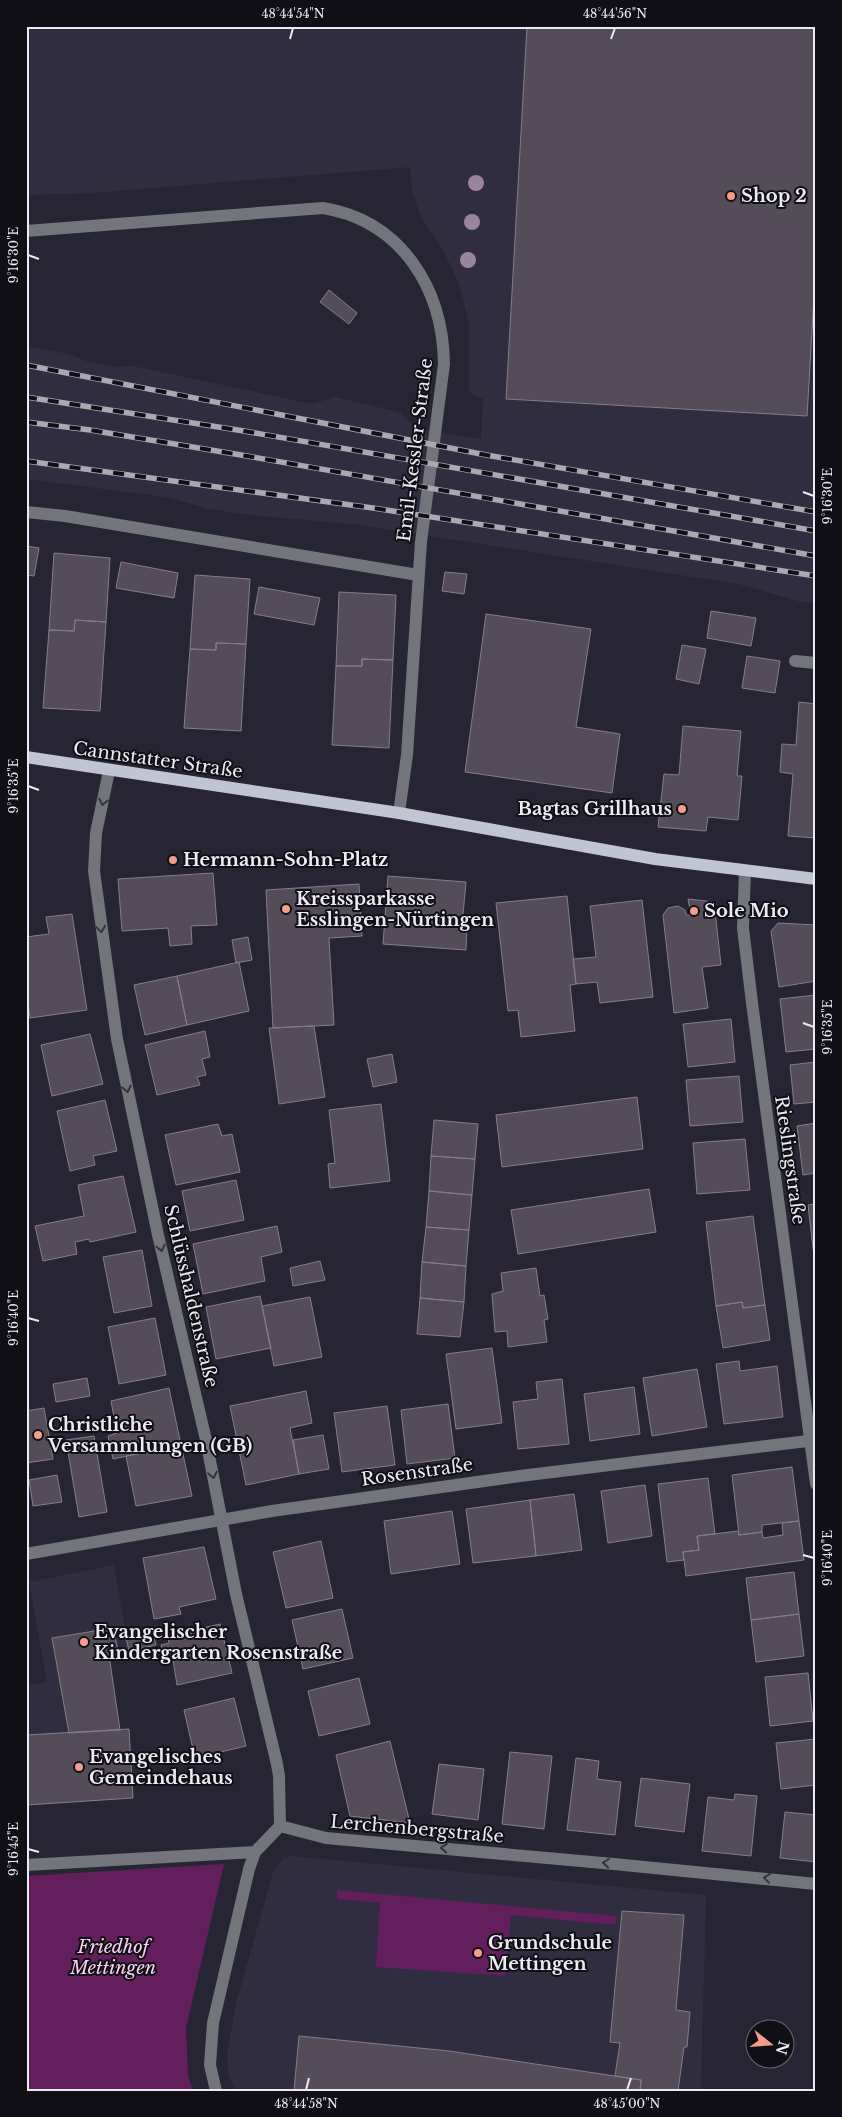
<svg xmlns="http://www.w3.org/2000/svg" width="842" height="2117" font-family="'Libre Baskerville',serif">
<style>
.built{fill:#312d41}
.green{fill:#631f5b}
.building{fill:#554c5a;stroke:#867d8c}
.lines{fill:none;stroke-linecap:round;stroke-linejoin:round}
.minor{stroke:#73757c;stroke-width:12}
.major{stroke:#c0c4d3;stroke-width:12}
.rail-casing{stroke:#aaa8b3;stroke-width:5.5}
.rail{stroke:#100f15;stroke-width:4;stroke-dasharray:11;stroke-linecap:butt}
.tree{fill:#9b849d}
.oneway{stroke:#333339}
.ticks{fill:none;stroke:#eceaf4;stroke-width:2}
.poi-dot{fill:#f49d8c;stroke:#100f15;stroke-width:2}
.labels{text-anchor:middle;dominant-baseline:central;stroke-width:4;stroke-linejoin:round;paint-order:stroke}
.poi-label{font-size:18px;font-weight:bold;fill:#eceaf4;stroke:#100f15;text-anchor:start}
.street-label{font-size:18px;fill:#eceaf4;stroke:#100f15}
.park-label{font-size:18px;font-style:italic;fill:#fad1f3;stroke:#100f15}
.neatline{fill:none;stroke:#eceaf4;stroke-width:2}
.ticks-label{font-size:12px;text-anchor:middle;fill:#eceaf4}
</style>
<rect width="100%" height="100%" fill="#272533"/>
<!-- built -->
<path class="built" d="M26,26H816V604L798,601L738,584L514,549L353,524L260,516L209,509L166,497L26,479V346L69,354L86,361L116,367L133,366L312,404L335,397L399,412L418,429L481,439L483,399L469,392V323L459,284L444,252L420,215L412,191L410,167L92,193L26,195Z
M114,1565L129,1651L109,1655L120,1730L26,1735V1686L47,1682L29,1582Z
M291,1856L706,1895L701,2091H236L229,2076L227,2055L236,2003L274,1869L284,1858Z"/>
<!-- green -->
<path class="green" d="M224,1864L186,2028L188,2076L193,2091H26V1876Z
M337,1890L617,1916L615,1925L511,1915L505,1976L376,1967L380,1903L337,1899Z"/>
<!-- building -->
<path class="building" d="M527,26H816V261L807,416L506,399Z
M329,290L357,313L349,324L320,302Z
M26,546L39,548L34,576L26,575Z
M54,553L110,558L106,622L75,620L74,631L49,630Z
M121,562L178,573L174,598L116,588Z
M445,572L467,574L464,594L442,591Z
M195,575L250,579L246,644L216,643V650L190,649Z
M259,587L320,598L314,625L254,614Z
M339,592L396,595L393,660L362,659V666H336Z
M711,611L756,618L751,646L707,638Z
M486,614L591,629L576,727L620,734L612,793L465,772Z
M75,620L106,622L100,711L43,708L49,630L74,631Z
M216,643L246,644L241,731L184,728L190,649L216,650Z
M682,645L706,649L699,684L676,679Z
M747,656L780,661L775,693L742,688Z
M362,659L393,660L389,748L332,745L336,666H362Z
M799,702L816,704V838L788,836L793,774L780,772L782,744L796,745Z
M683,726L741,731L737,776H742L738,820L708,817L706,831L658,827L664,774L679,775Z
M213,873L217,925L191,926L192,944L170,946L168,928L122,931L118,879Z
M388,876L466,882L462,925L467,926L466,950L383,944Z
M359,884L362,936L329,938L334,1025L273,1028L266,890Z
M567,896L576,984L570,985L575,1031L521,1037L518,1010L508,1011L496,903Z
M688,899L714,902L721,965L702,967L708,1008L674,1013L663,915L668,908L678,906L685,910L686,915H691Z
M642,900L653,997L600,1003L597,982L576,984L573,959L596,957L590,906Z
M72,914L87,1010L30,1018L26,988V937L49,934L46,917Z
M778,923L816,925V981L779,987L771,931Z
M248,937L252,960L236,963L232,940Z
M239,962L249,1011L187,1025L177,976Z
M177,976L187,1025L145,1035L134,985Z
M816,995V1049L786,1052L780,999Z
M731,1019L735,1062L688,1067L683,1024Z
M314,1026L325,1097L279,1104L269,1028Z
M205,1031L210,1057L202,1059L206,1075L197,1077L200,1085L157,1095L145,1045Z
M90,1034L103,1084L52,1096L41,1045Z
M392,1054L397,1082L373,1087L367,1059Z
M816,1062V1102L794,1104L790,1065Z
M739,1076L743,1122L690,1126L686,1080Z
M637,1097L643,1149L502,1167L496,1115Z
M105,1100L117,1151L93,1156L95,1165L70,1171L57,1111Z
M381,1104L390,1181L330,1188L328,1164L335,1163L329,1110Z
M434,1120L478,1124L475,1159L431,1156Z
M816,1123V1173L803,1175L797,1126Z
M218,1124L222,1136L232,1134L240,1172L176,1185L165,1135Z
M745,1139L750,1190L697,1194L693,1143Z
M431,1156L475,1159L472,1195L429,1191Z
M123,1176L136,1232L90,1242L89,1239L75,1242L77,1254L43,1261L35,1226L84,1216L78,1185Z
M236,1180L244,1220L190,1231L182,1191Z
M649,1189L656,1232L518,1254L511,1210Z
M429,1191L472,1195L469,1230L426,1227Z
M816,1204V1274L808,1205Z
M753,1216L765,1305L743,1308L742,1302L716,1306L706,1222Z
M277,1226L282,1252L261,1257L265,1281L203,1294L193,1244Z
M426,1227L469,1230L466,1266L422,1262Z
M142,1250L152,1306L114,1313L103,1257Z
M320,1261L325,1280L293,1286L290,1268Z
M422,1262L466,1266L464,1302L420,1298Z
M536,1268L540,1296L544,1295L548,1319L544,1320L547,1342L508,1347L507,1331L495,1332L492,1294L503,1291L501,1273Z
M260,1296L271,1348L216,1359L206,1307Z
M310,1297L322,1357L274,1366L262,1306Z
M420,1298L464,1302L460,1337L417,1334Z
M742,1302L743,1308L765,1305L770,1340L723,1348L716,1306Z
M155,1318L166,1375L119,1384L108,1327Z
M492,1348L502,1423L456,1429L446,1354Z
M739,1361L740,1371L777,1366L783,1417L724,1424L716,1364Z
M697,1369L707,1427L652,1436L643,1378Z
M87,1378L90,1396L56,1402L53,1384Z
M562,1379L569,1444L518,1449L513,1402L538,1399L536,1382Z
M634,1387L640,1434L590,1441L584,1394Z
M169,1388L181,1445L113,1459L108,1436L117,1433L111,1401Z
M306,1391L312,1423L290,1428L299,1474L246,1485L230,1406Z
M448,1404L455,1458L407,1464L401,1410Z
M387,1406L395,1465L342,1472L334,1413Z
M44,1408L53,1459L26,1463V1411Z
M323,1435L329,1469L299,1474L293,1440Z
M94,1436L107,1512L79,1517L66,1440Z
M181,1445L192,1496L136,1506L126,1456Z
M792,1467L799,1521L762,1525V1532L739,1535L732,1475Z
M57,1475L62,1502L33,1506L29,1480Z
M708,1478L715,1534L697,1536L699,1550L683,1552L684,1560L667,1562L658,1484Z
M645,1485L652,1536L608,1543L601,1491Z
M574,1494L582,1550L536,1556L530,1500Z
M530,1500L536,1556L473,1563L466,1509Z
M452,1511L460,1564L391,1574L384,1521Z
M799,1521L804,1560L686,1576L683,1552L699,1550L697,1536L738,1531L739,1535L762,1532L763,1538L783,1535L782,1523Z
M321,1541L333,1598L286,1608L273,1552Z
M204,1547L216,1599L179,1607L181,1614L154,1619L143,1558Z
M794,1572L799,1614L751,1620L746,1578Z
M342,1609L353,1658L303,1669L292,1620Z
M799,1614L804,1656L756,1662L751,1620Z
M220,1624L232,1673L177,1685L173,1660L165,1661L161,1645L169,1643L168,1636Z
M113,1628L119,1654L109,1655L120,1730L69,1733L52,1638Z
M152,1628L156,1645L129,1651L125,1633Z
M808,1673L813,1721L770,1726L765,1677Z
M359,1678L370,1724L319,1736L308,1691Z
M234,1698L246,1746L195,1758L184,1710Z
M129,1729L133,1798L26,1805V1735Z
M816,1739V1785L781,1789L776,1743Z
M390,1741L410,1823L350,1816L336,1755Z
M510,1752L552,1756L544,1829L502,1824Z
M576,1758L599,1761L597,1779L621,1782L615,1835L567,1830Z
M439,1764L484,1769L478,1820L432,1814Z
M641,1778L690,1784L684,1832L635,1826Z
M735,1794L757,1796L751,1856L702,1851L708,1797L734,1800Z
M785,1812L816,1815V1862L780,1858Z
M622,1911L684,1915L676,2010L690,2012L687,2047H684L678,2091H640L641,2080L615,2076L620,2043L610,2042Z
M299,2036L449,2051L641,2080L640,2091H294Z"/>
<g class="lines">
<!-- minor -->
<path class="minor" d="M26,231L323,208C402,221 443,289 444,364L421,542L407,755L399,813
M26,512L65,516L418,575
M795,661L816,663
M109,771L96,833L94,871L117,1039L158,1235L206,1440L236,1594L277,1764L279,1776L280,1826
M745,871L743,928L752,1003L816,1484
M26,1554L272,1511L520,1476L816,1440
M280,1826L326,1838L614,1864L816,1884
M26,1865L255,1852L280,1826
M216,2091L210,2065L213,2023L249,1869L255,1852"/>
<!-- major -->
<path class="major" d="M26,757L399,813L655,859L816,879"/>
<!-- rail casing -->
<g class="rail-casing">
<path id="rail" d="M26,365L486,455L816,512
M26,397L244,431L816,531
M26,422L90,430L247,456L816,556
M26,461L373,508L816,576"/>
</g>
<!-- rail -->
<use href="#rail" class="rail"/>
</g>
<!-- trees -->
<g class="tree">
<circle cx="476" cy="183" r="8"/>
<circle cx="472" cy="222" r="8"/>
<circle cx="468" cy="260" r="8"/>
</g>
<!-- one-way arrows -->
<defs><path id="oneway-chevron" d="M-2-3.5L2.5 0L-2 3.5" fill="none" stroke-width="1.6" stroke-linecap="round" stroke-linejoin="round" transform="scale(1.25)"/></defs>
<g class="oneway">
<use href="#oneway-chevron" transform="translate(103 802) rotate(102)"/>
<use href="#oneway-chevron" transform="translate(101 929) rotate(82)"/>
<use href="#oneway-chevron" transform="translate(127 1089) rotate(78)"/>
<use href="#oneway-chevron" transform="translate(161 1248) rotate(77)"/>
<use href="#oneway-chevron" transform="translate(213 1475) rotate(78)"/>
<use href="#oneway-chevron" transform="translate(444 1848) rotate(-175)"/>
<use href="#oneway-chevron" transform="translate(606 1863) rotate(-175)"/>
<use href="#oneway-chevron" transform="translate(767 1878) rotate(-173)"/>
</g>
<!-- ticks -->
<path class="ticks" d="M290,39L293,28M611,39L615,28M28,255L39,259M803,492L814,496M28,786L39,790M803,1023L814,1027M28,1318L39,1321M803,1555L814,1558M28,1849L39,1852M306,2090L309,2078M627,2090L631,2078"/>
<!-- markers -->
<g class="poi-dot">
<circle cx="731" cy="196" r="5"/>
<circle cx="682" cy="809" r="5"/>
<circle cx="173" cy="860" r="5"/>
<circle cx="286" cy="909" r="5"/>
<circle cx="694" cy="911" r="5"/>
<circle cx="38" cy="1435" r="5"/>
<circle cx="84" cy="1642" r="5"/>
<circle cx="79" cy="1767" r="5"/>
<circle cx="478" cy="1953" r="5"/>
</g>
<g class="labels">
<!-- poi labels -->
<g class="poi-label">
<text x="741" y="196">Shop 2</text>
<text x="672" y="809" text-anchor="end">Bagtas Grillhaus</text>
<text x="183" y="860">Hermann-Sohn-Platz</text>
<text x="296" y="899">Kreissparkasse<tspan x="296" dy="21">Esslingen-Nürtingen</tspan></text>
<text x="704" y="911">Sole Mio</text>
<text x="48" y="1425">Christliche<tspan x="48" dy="21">Versammlungen (GB)</tspan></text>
<text x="94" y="1632">Evangelischer<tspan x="94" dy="21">Kindergarten Rosenstraße</tspan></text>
<text x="89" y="1757">Evangelisches<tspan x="89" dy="21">Gemeindehaus</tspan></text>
<text x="488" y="1943">Grundschule<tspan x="488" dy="21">Mettingen</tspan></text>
</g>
<!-- street labels -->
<g class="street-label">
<text transform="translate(415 450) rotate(-83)">Emil-Kessler-Straße</text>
<text transform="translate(158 760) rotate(8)">Cannstatter Straße</text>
<text transform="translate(790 1160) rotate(82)">Rieslingstraße</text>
<text transform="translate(191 1296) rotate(77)">Schlüsshaldenstraße</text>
<text transform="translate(417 1472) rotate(-8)">Rosenstraße</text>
<text transform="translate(417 1829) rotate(5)">Lerchenbergstraße</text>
</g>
<!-- park labels -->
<g class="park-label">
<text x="113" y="1947">Friedhof<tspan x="113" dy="21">Mettingen</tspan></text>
</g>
</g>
<!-- border -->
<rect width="842" height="2117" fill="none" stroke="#100f15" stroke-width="55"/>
<!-- north arrow -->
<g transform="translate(770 2044) rotate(107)"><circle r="24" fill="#100f15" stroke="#68676e"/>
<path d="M0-4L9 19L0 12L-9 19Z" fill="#f49d8c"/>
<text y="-8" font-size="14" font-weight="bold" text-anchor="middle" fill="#eceaf4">N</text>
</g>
<rect x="28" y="28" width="786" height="2062" class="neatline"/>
<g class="ticks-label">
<text x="293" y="18">48°44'54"N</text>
<text x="615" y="18">48°44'56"N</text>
<text transform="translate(14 255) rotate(-90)" y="4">9°16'30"E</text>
<text transform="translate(828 496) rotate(-90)" y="4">9°16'30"E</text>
<text transform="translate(14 786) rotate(-90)" y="4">9°16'35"E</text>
<text transform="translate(828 1027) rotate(-90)" y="4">9°16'35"E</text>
<text transform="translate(14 1318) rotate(-90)" y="4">9°16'40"E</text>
<text transform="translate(828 1558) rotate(-90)" y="4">9°16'40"E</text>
<text transform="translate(14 1849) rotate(-90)" y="4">9°16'45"E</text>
<text x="306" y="2108">48°44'58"N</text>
<text x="627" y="2108">48°45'00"N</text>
</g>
</svg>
